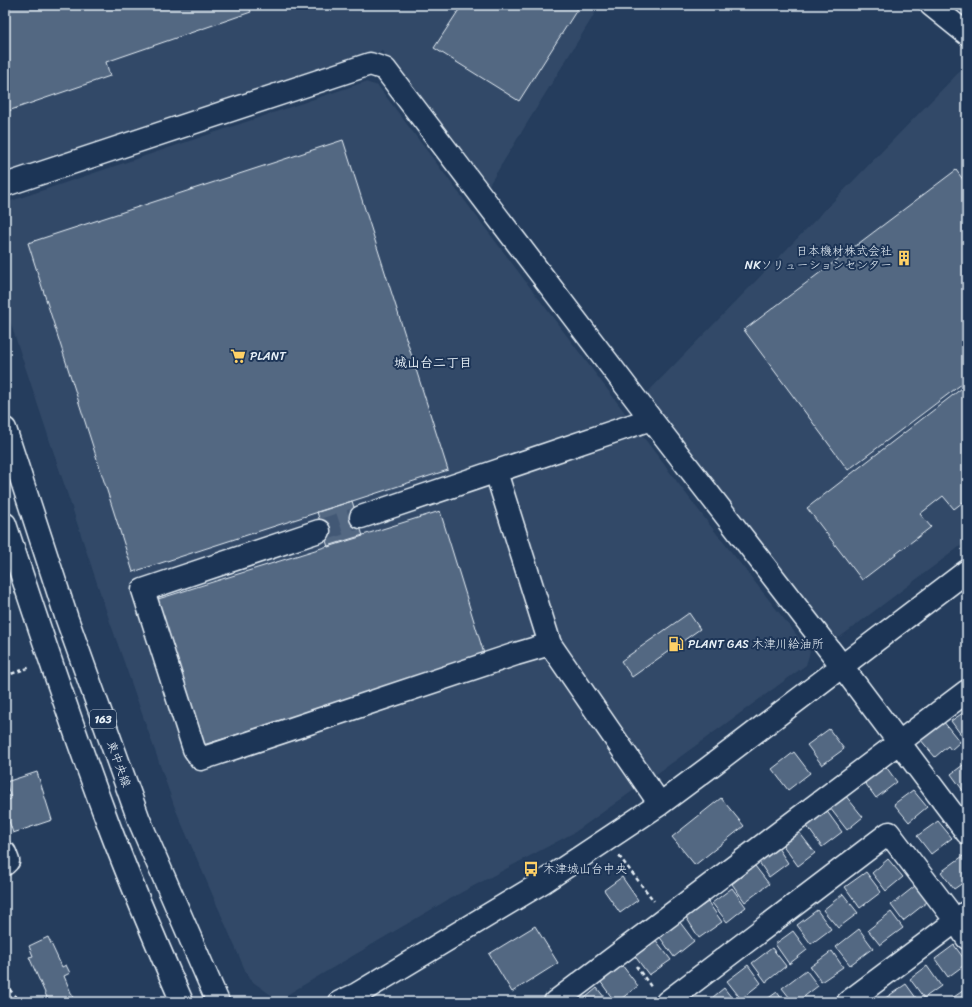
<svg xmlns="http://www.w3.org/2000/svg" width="972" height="1007" font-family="Sriracha,'Klee One',sans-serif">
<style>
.built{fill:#334a68}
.building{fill:#536782;stroke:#e8f1f8}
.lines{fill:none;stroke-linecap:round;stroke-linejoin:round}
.minor-tunnel{stroke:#425874;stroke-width:22;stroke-dasharray:22 11;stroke-linecap:butt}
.minor-casing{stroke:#e8f1f8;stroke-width:25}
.highway-casing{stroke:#e8f1f8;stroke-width:25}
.path{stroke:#e8f1f8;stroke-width:2.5;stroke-dasharray:4 3;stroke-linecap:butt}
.minor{stroke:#1d3557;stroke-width:22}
.highway{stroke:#1d3557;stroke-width:22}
.labels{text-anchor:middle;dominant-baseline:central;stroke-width:4;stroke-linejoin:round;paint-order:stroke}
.shield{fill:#1d3557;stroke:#abb9c8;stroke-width:1}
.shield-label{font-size:11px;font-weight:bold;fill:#e8f1f8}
.poi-label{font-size:12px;fill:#e8f1f8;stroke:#1d3557;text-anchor:start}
.street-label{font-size:12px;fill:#e8f1f8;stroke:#1d3557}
.neighbourhood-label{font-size:13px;font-weight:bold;fill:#e8f1f8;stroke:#1d3557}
</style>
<rect width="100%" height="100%" fill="#253d5d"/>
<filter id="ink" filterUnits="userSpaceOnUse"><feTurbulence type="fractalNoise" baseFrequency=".025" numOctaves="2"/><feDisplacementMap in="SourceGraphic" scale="8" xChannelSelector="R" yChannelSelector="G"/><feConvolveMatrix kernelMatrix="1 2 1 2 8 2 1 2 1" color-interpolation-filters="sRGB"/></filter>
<g filter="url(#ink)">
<!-- built -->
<path class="built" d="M5,5H600L487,188L382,51L5,177Z
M967,64V541L840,637H829L645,395Z
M365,82L378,86L709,524L810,652L806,665L669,765L575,832L449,899L278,1000L249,979L175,808L108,616L5,306V203Z"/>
<!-- building -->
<path class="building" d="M5,5H248L251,12L106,62L110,76L5,112Z
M462,5H580L519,101L434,48Z
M343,140L448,470L133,572L28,243Z
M956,170L967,185V380L848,470L744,330Z
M966,385L967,387V499L954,509L943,496L920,514L931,527L862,580L807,508Z
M352,501L363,536L328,547L317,512Z
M440,511L485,657L200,746L155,600Z
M689,613L700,629L632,677L621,661Z
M967,710V733L962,736L951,721Z
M943,721L960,742L951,750L948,746L935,757L920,739Z
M829,729L844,749L822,765L807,745Z
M794,752L810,773L788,790L772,769Z
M967,762V796L951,774Z
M884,764L897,782L876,798L863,780Z
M37,772L52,820L13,833L6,812L5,813V801L11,799L6,782Z
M913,790L927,807L909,822L894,804Z
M845,795L863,817L847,830L830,808Z
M721,798L744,826L695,865L672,837Z
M826,810L842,832L822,847L806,825Z
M938,821L952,838L931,854L917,836Z
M799,832L815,853L798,866L782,844Z
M778,848L788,863L769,877L759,862Z
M963,856L967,861V880L954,889L941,872Z
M888,859L903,877L886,891L872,873Z
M755,866L769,884L745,902L732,884Z
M866,872L881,892L860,908L845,887Z
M622,877L638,900L620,913L604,890Z
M915,886L927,902L903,921L891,905Z
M732,888L746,907L727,922L712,903Z
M843,894L858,913L838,928L823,910Z
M708,902L722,922L699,938L686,917Z
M817,910L831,929L811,944L797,925Z
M891,912L903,928L880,945L868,930Z
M679,921L694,941L674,957L659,936Z
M535,926L558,963L512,992L489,954Z
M859,929L873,948L850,965L836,947Z
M793,931L807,950L789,964L775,944Z
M48,937L62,967L66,965L70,973L64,976L74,1000L69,1002H49L29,957L33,956L29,946Z
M655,939L671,960L649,975L634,955Z
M954,945L967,963L948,977L935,959Z
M772,948L786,966L766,982L752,963Z
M832,951L843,967L821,982L810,967Z
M622,965L638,986L617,1002H615L600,981Z
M748,965L761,983L741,999L727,981Z
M927,966L941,986L924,998L910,979Z
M806,970L818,986L797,1002H793L782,988Z
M906,984L919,1002H886L884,999Z
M597,988L608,1002H580Z
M724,988L735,1002H707Z
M967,988V1002H953L951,999Z
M777,992L784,1002H763Z"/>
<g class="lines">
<!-- minor-tunnel -->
<path class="minor-tunnel" d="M319,531L361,517"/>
<!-- minor casing -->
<g class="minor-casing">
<path id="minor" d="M931,5L967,34
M5,185L370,64L385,69L651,419L832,653L967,833
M496,472L550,644L660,804
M361,517L651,419
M319,531L143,590L194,749L201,759L516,654L550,644
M5,853L8,861L5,864
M340,1002L357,994L543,882L660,804L707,769L967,571
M555,1002L967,691
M667,1002L889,833L956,921L967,912
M848,1002L956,921L967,938"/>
</g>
<!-- highway casing -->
<g class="highway-casing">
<path id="highway" d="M5,429L67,619L139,820L218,1002
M5,524C37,621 69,719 105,815C128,878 155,940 182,1002"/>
</g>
<!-- path -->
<path class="path" d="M5,676L31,667
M619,856L654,901
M636,966L652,988
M5,984L20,1002"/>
<!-- minor -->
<use href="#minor" class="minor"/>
<!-- highway -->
<use href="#highway" class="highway"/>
</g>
</g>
<!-- icons -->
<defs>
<g id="building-bare" transform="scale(1.2)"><path d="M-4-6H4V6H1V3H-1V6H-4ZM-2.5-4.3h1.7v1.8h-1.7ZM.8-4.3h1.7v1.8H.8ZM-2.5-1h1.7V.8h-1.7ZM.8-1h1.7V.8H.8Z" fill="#ffd166" stroke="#1d3557" stroke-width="2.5" paint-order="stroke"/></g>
<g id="supermarket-bare" transform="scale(1.2)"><path d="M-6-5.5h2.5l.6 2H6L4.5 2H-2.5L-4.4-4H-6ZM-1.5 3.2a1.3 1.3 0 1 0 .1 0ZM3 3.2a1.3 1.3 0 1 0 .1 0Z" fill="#ffd166" stroke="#1d3557" stroke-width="2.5" paint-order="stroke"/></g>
<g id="fuel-bare" transform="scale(1.2)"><path d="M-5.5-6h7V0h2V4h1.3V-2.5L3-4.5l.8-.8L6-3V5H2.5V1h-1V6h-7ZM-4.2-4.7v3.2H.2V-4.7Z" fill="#ffd166" stroke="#1d3557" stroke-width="2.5" paint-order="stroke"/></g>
<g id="bus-bare" transform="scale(1.2)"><path d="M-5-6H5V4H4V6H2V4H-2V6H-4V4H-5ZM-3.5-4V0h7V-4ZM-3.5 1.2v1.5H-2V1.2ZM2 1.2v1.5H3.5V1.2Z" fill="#ffd166" stroke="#1d3557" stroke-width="2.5" paint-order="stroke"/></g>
</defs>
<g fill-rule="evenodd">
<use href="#building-bare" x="904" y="258"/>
<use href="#supermarket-bare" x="238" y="356"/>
<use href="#fuel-bare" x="676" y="644"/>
<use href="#bus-bare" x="531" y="869"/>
</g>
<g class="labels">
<!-- shield labels -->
<rect class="shield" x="90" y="710" width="26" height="18" rx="3"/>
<g class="shield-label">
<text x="103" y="719">163</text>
</g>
<!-- poi labels -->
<g class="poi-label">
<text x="892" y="251" text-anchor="end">日本機材株式会社<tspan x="892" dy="14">NKソリューションセンター</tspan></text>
<text x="250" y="356">PLANT</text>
<text x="688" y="644">PLANT GAS 木津川給油所</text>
<text x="543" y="869">木津城山台中央</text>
</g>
<!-- street labels -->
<g class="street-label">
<text transform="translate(119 764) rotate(70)">東中央線</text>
</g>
<!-- neighbourhood labels -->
<g class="neighbourhood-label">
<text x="433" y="362">城山台二丁目</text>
</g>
</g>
<!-- margin -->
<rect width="972" height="1007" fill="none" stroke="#1d3557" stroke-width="20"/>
<rect x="10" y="10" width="952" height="987" fill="none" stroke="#e8f1f8" stroke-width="1.5" filter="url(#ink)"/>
</svg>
